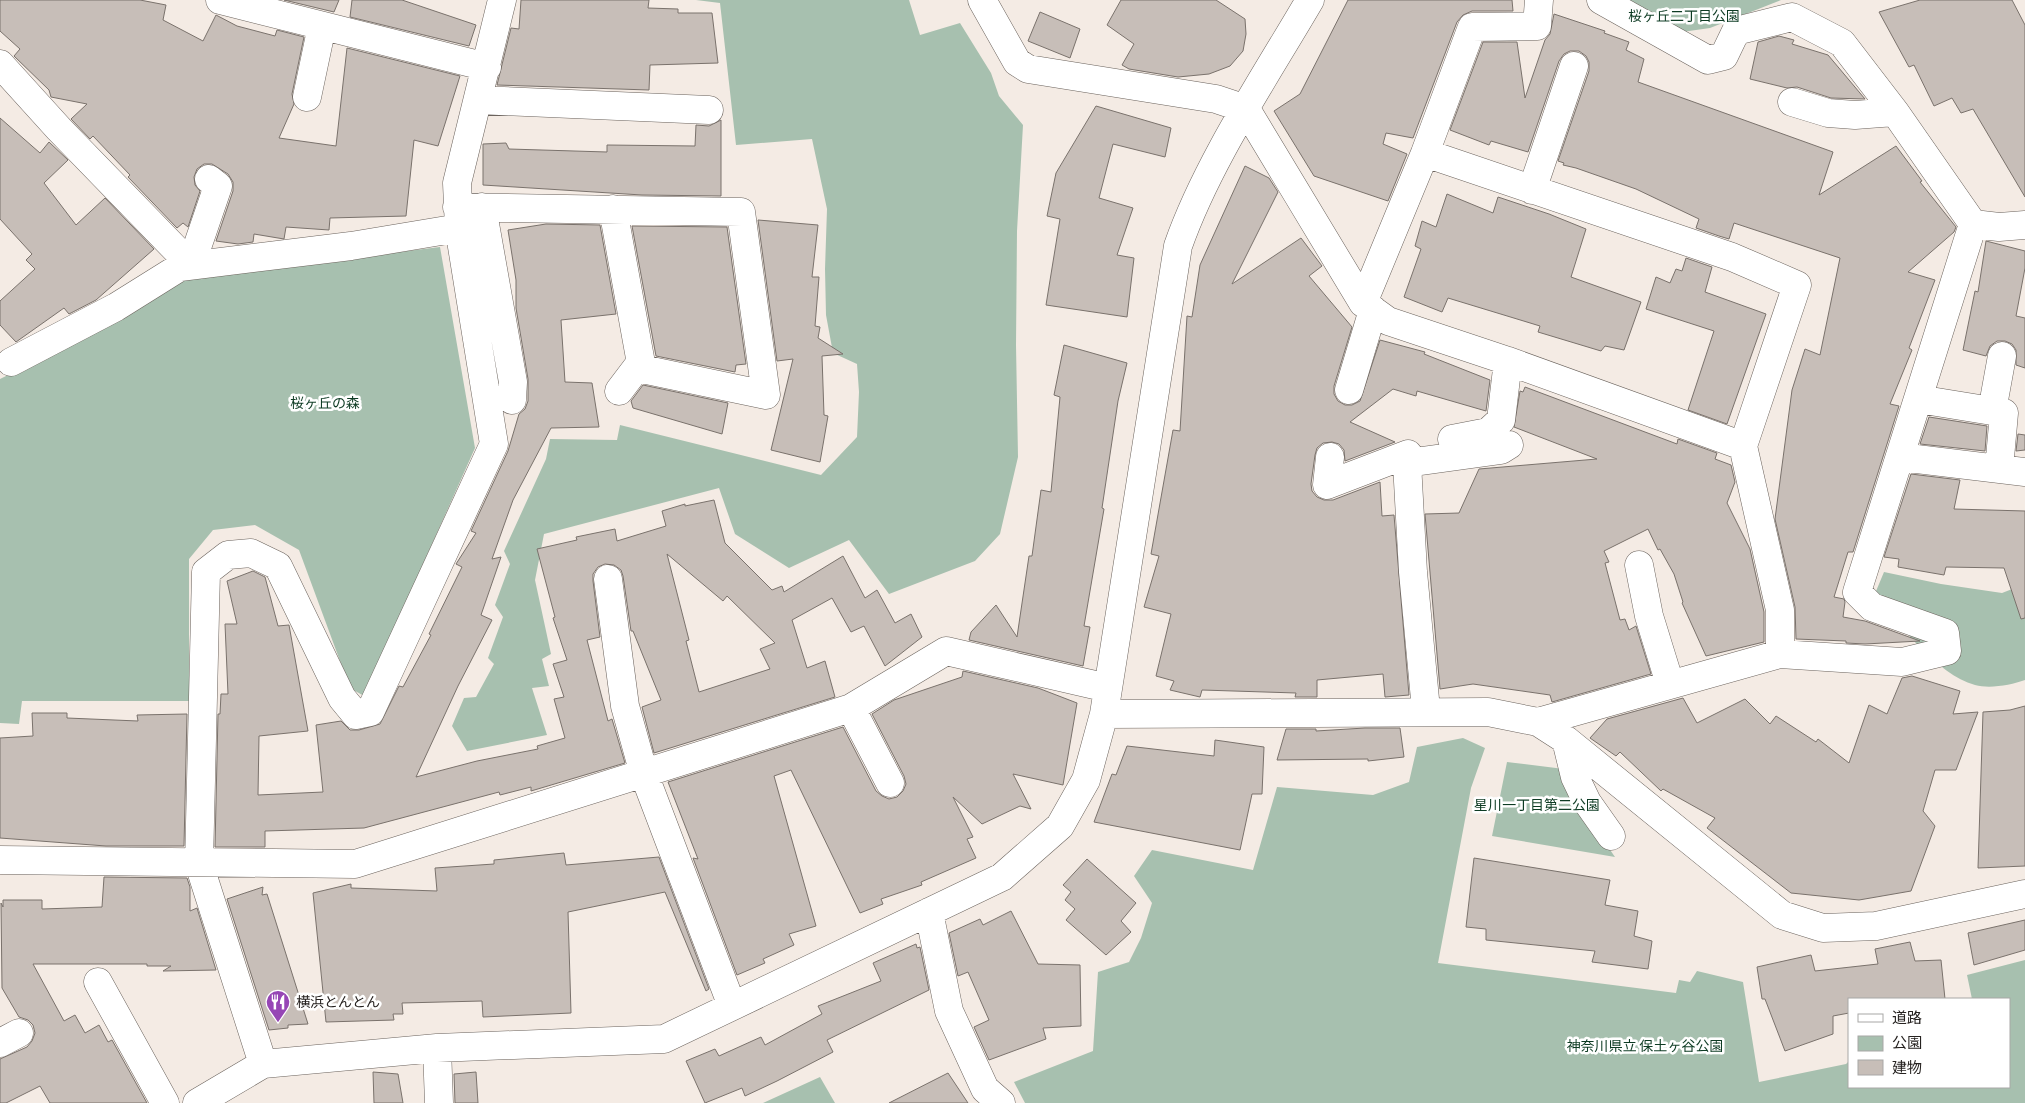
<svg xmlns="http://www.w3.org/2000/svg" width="2025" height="1103" font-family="Ubuntu,'Noto Sans JP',sans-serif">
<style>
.green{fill:#a7c0af}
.building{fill:#c7beb8;stroke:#7a726c;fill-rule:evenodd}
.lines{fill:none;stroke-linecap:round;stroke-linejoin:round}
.minor-casing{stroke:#6b635d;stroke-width:29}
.minor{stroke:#fff;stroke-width:28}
.labels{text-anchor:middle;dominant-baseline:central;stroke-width:5;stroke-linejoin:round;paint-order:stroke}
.park-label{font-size:14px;fill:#0d3b23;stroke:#fff}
.poi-label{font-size:14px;fill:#262220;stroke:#fff;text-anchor:start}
</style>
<rect width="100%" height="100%" fill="#f4ebe4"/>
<!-- green -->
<path class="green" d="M696,0H909L920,35L960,23L991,73L999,96L1023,125L1017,231L1016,345L1018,457L1000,534L975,561L889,594L849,540L789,568L735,534L719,488L544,534L535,580L551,654L542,659L549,686L532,688L547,735L467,751L452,726L464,698L476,697L494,664L488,658L503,617L495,605L510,564L504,551L546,459L550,439L617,440L620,425L821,475L857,437L859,392L857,364L833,353L826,315L825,269L827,209L812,139L736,145L720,3Z
M1623,0H1781L1710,28L1682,32Z
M440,247L475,448L364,696L350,688L299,550L255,525L213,530L189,559V701H22L19,724L0,723V379L121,319L186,278Z
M1884,572L1941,584L2002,593L2025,584V680C2011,685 1990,689 1975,685C1936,674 1901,625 1874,596Z
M1463,738L1485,748L1471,788L1438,963L1676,993L1679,980L1690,982L1697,971L1743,982L1759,1082L1846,1064L1849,1061V1087H2009V999H1972L1967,975L2025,960V1103H1025L1014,1082L1093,1051L1098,972L1129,962L1141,938L1152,903L1134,876L1152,850L1253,870L1277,787L1373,795L1409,782L1417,747Z
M1507,762L1564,769L1579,805L1615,857L1492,836Z
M820,1077L835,1103H763Z"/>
<!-- building -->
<path class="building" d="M0,0H140L166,5L163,20L203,41L216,15L237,26L275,36L277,30L304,37L292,94L294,104L279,138L336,146L347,48L460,76L438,146L414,140L406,216L330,218L329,230L286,227L284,239L254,234L253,242L238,244L216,241L233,191V182L228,174L212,164H204L197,169L194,177L195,185L200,191L188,227L183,223L177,228L128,177L130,175L93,136L90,139L71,119L87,104L51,97L49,90L14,56L20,49L0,31Z
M284,0H339L334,12Z
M352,0H402L476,25L469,46L350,17Z
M521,0H649L648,8L678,9V13H712L718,63L650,65L649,90L497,85L511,28L519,29Z
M1121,0H1216L1245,19L1246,34L1243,51L1230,66L1209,74L1178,77L1129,69L1122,65L1134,44L1107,25Z
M1348,0H1512L1513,11H1472L1463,15L1457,22L1413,138L1386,133L1383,144L1407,154L1388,201L1314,176L1274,111L1300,94Z
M1920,0H2012L2025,25V197L1973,109L1961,113L1952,98L1934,106L1914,65L1909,67L1879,12Z
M1040,12L1080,29L1070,58L1028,41Z
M1554,14L1605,31L1604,33L1629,42L1626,50L1644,59L1638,82L1833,152L1819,195L1896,146L1922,181L1920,182L1956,227L1954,232L1908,272L1935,280L1909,348L1912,350L1890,404L1899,406L1853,552H1848L1834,597L1844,599L1845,602L1843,617L1865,621L1920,641L1865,644L1846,643V641L1796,639L1795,607L1775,519L1792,390L1805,349L1820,355L1840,258L1734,223L1729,239L1719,236L1696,228L1699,219L1636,189L1576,168L1563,165L1564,163L1558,161L1589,71V62L1586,56L1579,51H1570L1564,54L1559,61L1528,152L1491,141L1489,145L1450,130L1483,42H1517L1525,98L1545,40L1550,34Z
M1779,36L1794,40L1792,44L1828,55L1865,99L1831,98L1797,87L1787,88L1750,79L1758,42Z
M1096,106L1171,128L1165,157L1113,144L1099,198L1133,208L1117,255L1134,258L1127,317L1046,305L1060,219L1047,216L1056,173Z
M0,118L40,153L49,142L68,160L44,183L76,225L105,198L154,249L96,300L69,314L64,308L16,342L0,325V301L35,269L26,260L32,254L0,219Z
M721,120V196L642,195L483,185V144L506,143L509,149L607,152V145L695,146L696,125L709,126Z
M1245,166L1269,178L1278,192L1232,284L1301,238L1322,266L1309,276L1352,327L1334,386V394L1338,401L1345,405H1352L1360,401L1380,340L1425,352L1424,354L1490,380L1486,411L1417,391L1416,396L1393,389L1350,422L1395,442L1345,461L1344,450L1339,444L1332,442L1323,443L1317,448L1315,455L1311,484L1312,491L1317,497L1324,500H1333L1380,482L1382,516L1394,515L1409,695L1385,697L1383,674L1317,680V697H1295L1296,693L1202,690L1200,697L1170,690L1174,681L1156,676L1171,614L1144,607L1159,556L1151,554L1173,430L1180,431L1187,316L1192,317L1200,265Z
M1447,194L1493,213L1498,197L1549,214L1586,229L1571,277L1641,302L1624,350L1605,346L1601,351L1538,332L1540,326L1448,298L1442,312L1404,297L1421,249L1415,246L1422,221L1436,227Z
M758,220L818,225L812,277H819L815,326L820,327L818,338L843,354L822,356L824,415L828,416L820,462L771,450L793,359L777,361Z
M546,224L600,225L616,314L561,320L565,382L592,383L599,427L551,428L513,500L492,559L501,557L481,615L492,620L458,686L416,777L477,761L538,749L537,746L565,738L554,699L564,697L553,664L567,660L553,618L555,617L537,549L577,540L576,537L615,529L617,541L666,526L662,511L685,504V506L714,500L725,543L772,590L782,586L784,592L843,556L865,598L877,590L895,623L911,614L922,637L885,666L864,626L851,632L832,598L792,620L807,668L825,661L835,697L654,753L642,707L661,700L633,631H631L623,576L621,570L614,565L605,564L598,567L593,574V581L600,637L587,640L608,721L612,719L625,763L531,791V787L500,795L499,792L364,828L265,831V847H215L218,714H220L221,694H228L225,624H237L227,581L253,571L265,577L278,626L289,625L308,731L259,736L258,795L323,792L316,725L341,721L350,730H359L380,724L399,686L403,687L431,635L429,634L462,567L456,564L476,533L471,531L508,451L519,414L525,409L528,401V379L516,308V280L508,230ZM667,554L723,601L727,596L775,643L760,649L770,669L699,692L686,641L689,640Z
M632,226L727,227L746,364L736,365L735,372L656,356Z
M1986,241L2025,251V268L2016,316L2025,318V368L2016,365V350L2012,344L2005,341H1997L1990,346L1986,356L1963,350L1975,291L1978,292Z
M1686,258L1712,267L1705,292L1766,314L1727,424L1688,410L1714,331L1646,309L1656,277L1670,283L1676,269L1682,271Z
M1064,345L1127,363L1118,401L1102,508L1104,509L1084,626L1090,627L1083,666L969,640L971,632L996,605L1017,637L1029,556H1032L1041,490L1051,492L1060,397L1054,395Z
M643,385L728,403L722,434L633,408L631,401Z
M1525,387L1677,444L1678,439L1717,453L1715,459L1731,465L1735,482L1727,503L1750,549L1764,612V642L1706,656L1682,603L1683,602L1674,574L1660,549L1658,550L1648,529L1604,551L1609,562L1605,563L1620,620L1625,619L1629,630L1636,626L1651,674L1552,702L1550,695L1473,684L1440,689L1425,514L1459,513L1479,469L1597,459L1514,427L1520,391L1523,392Z
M1929,417L1987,426L1985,451L1920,444Z
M2018,434L2025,435V450L2016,451Z
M1911,474L1960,480L1954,509L2025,511V618L2021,619L2004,568L1946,567L1944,575L1898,567L1899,559L1884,557Z
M963,671L1038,688L1077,703L1063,785L1013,774L1031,809L1020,806L982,824L953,797L973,837L967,839L976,858L921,882L922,885L881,899L883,904L860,913L791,770L774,776L816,926L789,934L794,945L763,959L765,963L737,975L693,858L698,859L668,782L843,727L876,791L882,796L889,799L897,797L903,791L906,784L904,776L872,714L894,700L962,677Z
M1912,676L1960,691L1953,714L1978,712L1956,770H1935L1923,811L1935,826L1911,891L1859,900L1791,893L1707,828L1715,818L1663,789L1661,791L1620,752L1616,756L1590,738L1607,719L1683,698L1697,723L1745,699L1770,724L1776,716L1816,742L1818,739L1849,763L1869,705L1887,714L1902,678Z
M2025,706V866L1978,868L1983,712L2010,710Z
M32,713H67V718L138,721L137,715L187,714L184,846H106L0,838V738L33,736Z
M1365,728H1400L1404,757L1368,761V759L1277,760L1286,729H1316V731Z
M1215,740L1264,747L1262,794H1252L1240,850L1094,822L1112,774L1116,775L1127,746L1214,756Z
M564,853L566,865L659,857L709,989L706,991L665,892L568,912L571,1013L483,1017L482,1001L402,1003L403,1014H393L394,1020L326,1022L313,893L351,884V888L437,891L435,868L494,864V860Z
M1474,858L1610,880L1605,905L1638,911L1634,936L1652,941L1648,969L1592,962L1595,951L1486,940V929L1466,927Z
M1087,859L1136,903L1121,921L1131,932L1106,955L1066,920L1075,909L1065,900L1071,892L1063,885Z
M104,877L187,878L190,887V911L197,908L216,970L163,971L171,966H147V964H33L64,1021L75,1015L85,1033L99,1025L108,1042L112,1040L147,1103H50L40,1086L6,1103H0V1059L27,1047L32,1041L35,1033L33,1025L28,1020L19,1017L2,988L1,903L3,907V900H42V909L102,907Z
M263,887L262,895L267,894L308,1024L288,1025V1028L269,1030L227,899Z
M1011,911L1038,964L1080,965L1081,1026L1043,1028L1046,1039L989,1060L974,1027L989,1020L968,972L958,976L949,933L980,919L983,925Z
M2025,920V950L1974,965L1968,933Z
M1910,942L1915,961L1941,960L1945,999H1849V1013L1833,1016V1034L1785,1051L1765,999H1762L1757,967L1811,955L1815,971L1878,964L1875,949Z
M916,944L917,948L920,947L929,990L827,1040L833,1052L777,1081L745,1096L742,1088L705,1103L686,1061L715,1049L719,1056L761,1037L765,1045L822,1014L818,1006L881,981L873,963Z
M373,1072L398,1074L403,1103H374Z
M476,1072L478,1103H455L454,1074Z
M948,1073L968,1103H889Z"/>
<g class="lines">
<!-- minor casing -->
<g class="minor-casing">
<path id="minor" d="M220,0L487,67
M982,0L1017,62L1028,69L1216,99L1246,109L1363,303L1388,321L1508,361L1743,446L1780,610V654
M1601,0L1708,60L1724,56L1736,31L1792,17L1842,43L1895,112L1973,224L1999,227L2025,225
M0,64L59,129L191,265
M307,97L322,26
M478,100L709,110
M1792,102L1828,113L1855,115L1895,112
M1425,153L1472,27L1537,26L1539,0
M1532,190L1574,66
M457,207L741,212L766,395L642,369L613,209
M482,207L513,382L512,400
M191,265L218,186L209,179
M1363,303L1425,153L1732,257L1797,285L1743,446
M11,362L116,307L180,267L351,246L459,228
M1349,390L1373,310
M619,391L641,362
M1918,399L1992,411L2002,356
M1452,439L1488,432L1501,420L1508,361
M1330,457L1327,485L1408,454
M1900,457L2025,472
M1999,469L2004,413
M1639,565L1649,616L1670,684
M608,579L625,706L644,774L732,1006
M851,708L890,783
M1426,710L1413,572L1407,463L1501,450L1509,445
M1104,714L1488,712L1538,722L1566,740L1782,915L1823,928L1876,926L2025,894
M1538,722L1780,654L1902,662L1947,651L1945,633L1872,607L1857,592L1973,224
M1566,740L1575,777L1587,802L1611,836
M0,860L355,864L851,708L946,651L1108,688
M929,912L949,1011L985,1089L1001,1103
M98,982L165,1103
M0,1043L19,1033
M437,1048L439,1103
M263,1064L199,864L206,572L228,555L251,553L278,566L342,698L356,715L370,712L494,444L459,228L457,183L502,0
M197,1103L263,1064L437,1048L664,1039L1002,877L1060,826L1086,780L1104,714L1178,246C1207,163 1265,77 1310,0"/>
</g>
<!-- minor -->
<use href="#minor" class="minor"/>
</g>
<!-- icons -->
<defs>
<g id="restaurant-pin" transform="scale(1.25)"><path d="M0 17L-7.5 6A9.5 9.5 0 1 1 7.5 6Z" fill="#9646b5" stroke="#fff"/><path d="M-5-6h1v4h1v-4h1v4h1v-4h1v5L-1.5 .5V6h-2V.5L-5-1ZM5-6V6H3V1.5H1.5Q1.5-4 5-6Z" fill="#fff"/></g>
</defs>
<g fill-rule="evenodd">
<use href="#restaurant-pin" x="278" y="1002"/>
</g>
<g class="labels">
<!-- park labels -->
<g class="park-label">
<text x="1684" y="16">桜ヶ丘二丁目公園</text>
<text x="325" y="403">桜ヶ丘の森</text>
<text x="1537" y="805">星川一丁目第二公園</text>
<text x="1645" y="1046">神奈川県立 保土ヶ谷公園</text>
</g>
<!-- poi labels -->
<g class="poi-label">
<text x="296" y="1002">横浜とんとん</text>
</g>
</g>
<!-- legend -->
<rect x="1848" y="998" width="162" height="90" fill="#ffffff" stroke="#a8a7a6"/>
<rect x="1858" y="1014" width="25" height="8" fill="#ffffff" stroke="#a8a7a6"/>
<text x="1892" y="1023" font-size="15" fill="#262220">道路</text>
<rect x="1858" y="1036" width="25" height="15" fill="#a7c0af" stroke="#a8a7a6"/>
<text x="1892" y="1048" font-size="15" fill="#262220">公園</text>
<rect x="1858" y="1060" width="25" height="15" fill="#c7beb8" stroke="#a8a7a6"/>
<text x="1892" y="1073" font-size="15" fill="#262220">建物</text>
</svg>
